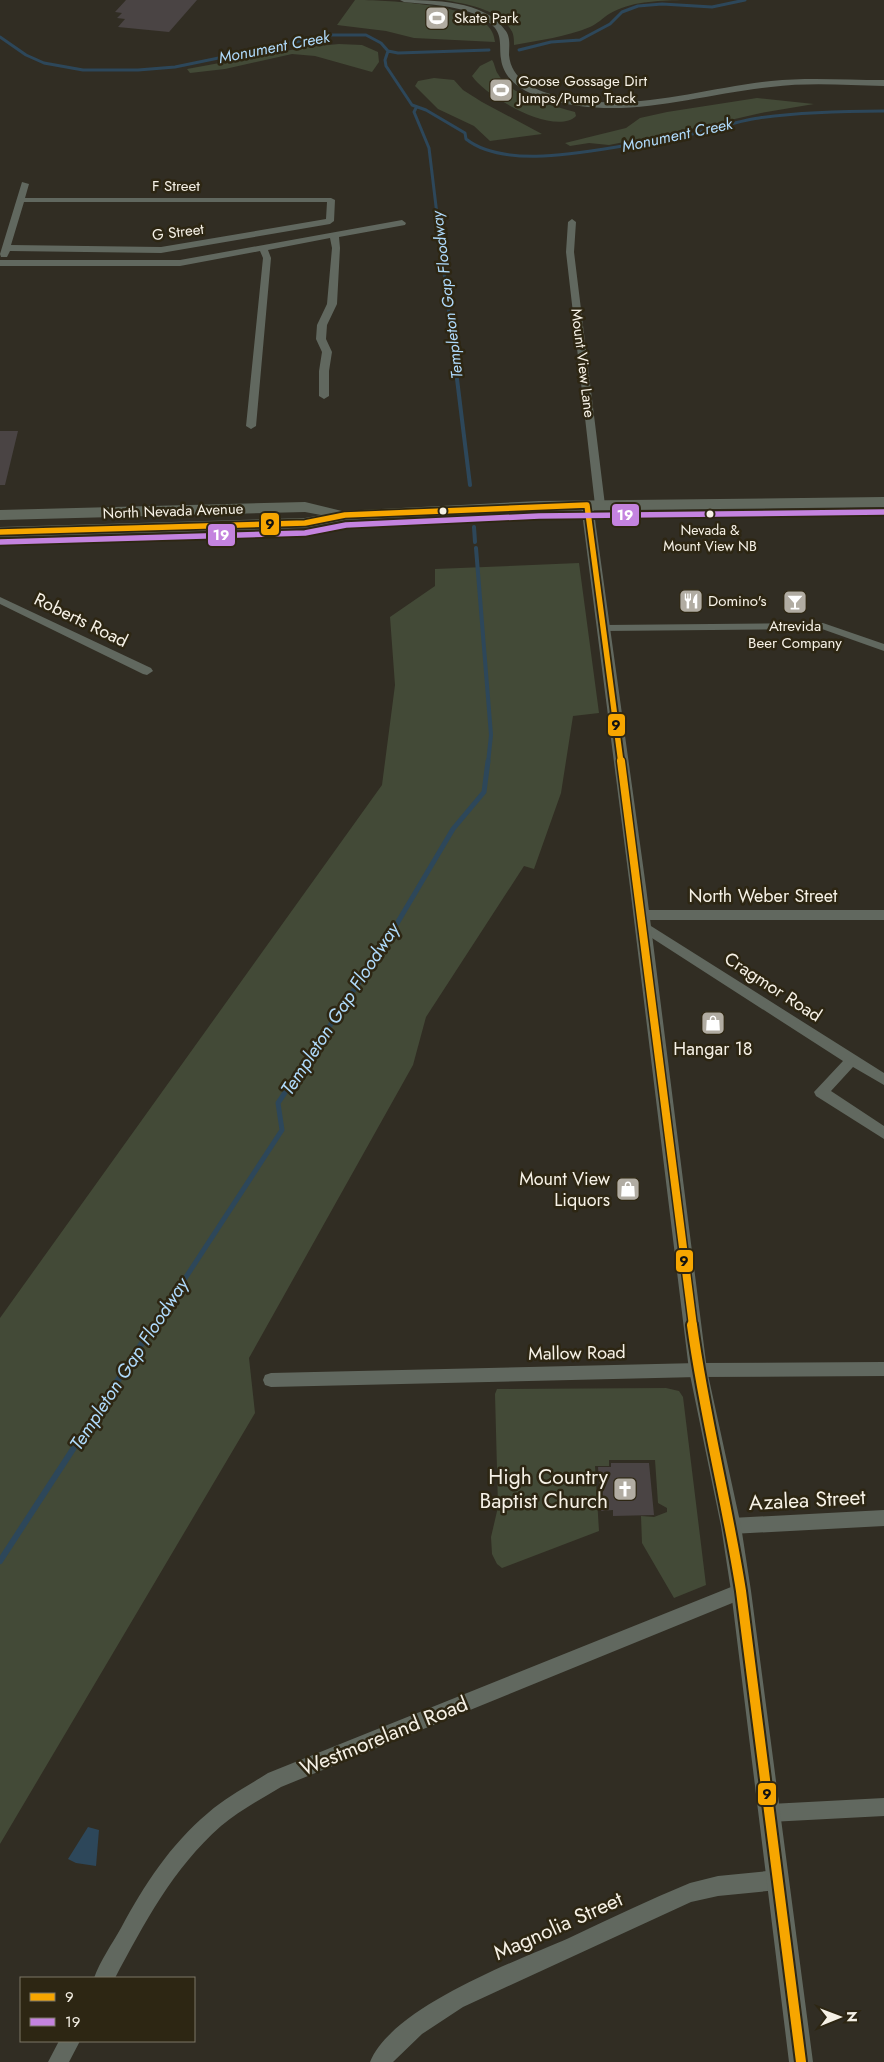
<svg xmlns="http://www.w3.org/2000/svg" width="884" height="2062" font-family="Jost,sans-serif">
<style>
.green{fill:#434a37}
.water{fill:#2d475a}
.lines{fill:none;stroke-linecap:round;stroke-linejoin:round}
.stream-far3{stroke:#2d475a;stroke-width:3}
.stream-far2{stroke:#2d475a;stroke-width:4}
.stream-far1{stroke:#2d475a;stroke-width:5}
.stream{stroke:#2d475a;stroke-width:6}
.building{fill:#4a4444}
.minor{fill:#61685f;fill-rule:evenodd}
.tertiary{fill:#61685f;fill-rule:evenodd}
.primary{fill:#61685d;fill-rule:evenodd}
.bus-1-far2-casing{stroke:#2d2613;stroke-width:9}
.bus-1-far1-casing{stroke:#2d2613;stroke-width:11}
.bus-1-casing{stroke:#2d2613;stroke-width:14}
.bus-2-casing{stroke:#2d2613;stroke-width:9}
.bus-1-far2{stroke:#f7a600;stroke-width:5.5}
.bus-1-far1{stroke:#f7a600;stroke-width:8}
.bus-1{stroke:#f7a600;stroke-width:10}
.bus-2{stroke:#c483df;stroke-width:5.5}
.bus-dot{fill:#f6f1e6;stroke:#2d2613;stroke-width:2}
.labels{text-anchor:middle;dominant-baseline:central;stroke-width:5;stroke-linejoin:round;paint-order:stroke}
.far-bus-label{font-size:14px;fill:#f6f1e6;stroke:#2d2613}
.far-poi-label{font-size:15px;fill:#f6f1e6;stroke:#2d2613;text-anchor:start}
.far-street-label{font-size:15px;fill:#f6f1e6;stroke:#2d2613}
.far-water-label{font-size:16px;font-style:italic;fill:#afdafb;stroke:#2d2613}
.street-label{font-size:18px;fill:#f6f1e6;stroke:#2d2613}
.poi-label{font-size:18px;fill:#f6f1e6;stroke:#2d2613}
.water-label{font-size:19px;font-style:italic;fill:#afdafb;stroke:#2d2613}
.near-poi-label{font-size:21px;fill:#f6f1e6;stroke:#2d2613;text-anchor:end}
.near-street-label{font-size:21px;fill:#f6f1e6;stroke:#2d2613}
.line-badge{stroke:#2d2613;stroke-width:2}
.badge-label{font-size:14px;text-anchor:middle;font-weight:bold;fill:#fff}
.pale-badge-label{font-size:14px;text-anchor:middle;font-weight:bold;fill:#111}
</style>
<rect width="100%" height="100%" fill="#312d23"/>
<!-- green -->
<path class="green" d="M355,0C386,0 465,4 487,25C492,30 494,35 495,42L414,38L386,31L337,25Z
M444,0H681C657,1 631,1 609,14C603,18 597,24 590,27C566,37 540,40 514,45C514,40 514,34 511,30C499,9 466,4 444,0Z
M339,44L362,45L378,52L379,62L372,72L315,56L292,54L225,69L190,73L187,69L307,47Z
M492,60C495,64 495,70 498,74C510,96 552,105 575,112L576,116C555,137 485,96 472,76L480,66Z
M434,78L454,80L463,90L482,102L542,134L490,141L474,126L438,109L415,86L418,81Z
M757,98L814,104L761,113L691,129L609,145L589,143L570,146L565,143L626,128L640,118L667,112Z
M579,563L599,713L573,716L561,793L534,869L524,866L426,1017L413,1065L249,1358L255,1413L0,1844V1318L382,785L395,685L390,617L435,586V569Z
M666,1388L679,1391L683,1397L706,1585L674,1598L642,1543L641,1516L654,1517L667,1512V1508L658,1503L655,1460H609V1466H595L599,1531L502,1568L497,1564L492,1554L491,1537L498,1507L495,1394L497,1389Z"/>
<!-- water -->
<path class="water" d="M88,1827L99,1830L96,1866L76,1863L68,1859Z"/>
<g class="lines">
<!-- stream-far3 -->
<path class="stream-far3" d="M0,37L26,55L44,63L83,70H138L175,67L329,35H366L381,43L388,51L385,60L386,66L412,105L426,110L465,133L466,139C504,169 584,152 629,145C650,141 671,138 692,134C714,129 737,121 759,118C801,112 842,111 884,111
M519,50L551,42L580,40L610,24L622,12L638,6L662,4L712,7L745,0
M388,51L398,53L489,50
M416,108L414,112L429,148L451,331"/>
<!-- stream-far2 -->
<path class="stream-far2" d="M451,330L470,485
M474,527L475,542
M476,548L491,735L488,763"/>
<!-- stream-far1 -->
<path class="stream-far1" d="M154,1326L282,1130L278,1103L386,942L453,829L484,792L488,761"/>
<!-- stream -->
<path class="stream" d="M0,1561L154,1325"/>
</g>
<!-- building -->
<path class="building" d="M126,0H197L169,32L118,27L125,19L117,18L122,13L115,12Z
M0,431H18L5,485H0Z
M611,1463H649L654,1515L613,1516V1510L601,1511L598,1467H611Z"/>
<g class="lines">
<!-- minor -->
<path class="minor" d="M22,182L29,184L25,198H331L335,200L334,221L330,224L161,253L10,251L7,257H1L0,254ZM24,202H327L326,219L161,247L11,245Z
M572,219L576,222L574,252L605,505L600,508L595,505L566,252L568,222Z
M402,220L406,223L405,225L339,237L340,248L337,304L327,325L326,339L332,352L329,371V396L324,399L319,396V371L322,352L316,339L317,325L327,304L332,248L330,238L268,250L271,258L256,426L251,429L246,426L263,258L260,251L180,266H0V260H180Z
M0,597L151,668L153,671L147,675L143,674L0,604Z
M823,623L884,644V651L822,629L605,631L599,628L605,625Z
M641,910H884V920H641L636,918L635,915L636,912Z
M643,921L884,1073V1085L853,1067L831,1091L884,1126V1139L816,1096L814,1092L843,1061L638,929L636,926L638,923Z
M884,1362V1376L698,1377L271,1387L265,1385L263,1380L265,1375L271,1373L698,1363Z
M884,1510V1526L731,1534L725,1532L723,1526L725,1520L731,1518Z
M741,1583L747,1585L750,1591L747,1597L281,1787C261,1799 239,1811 221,1826C173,1868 144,1924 115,1978H94C100,1961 112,1944 121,1928C144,1885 170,1845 208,1813C226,1797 248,1786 268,1773Z
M884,1798V1816L770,1822L763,1820L761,1813L763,1806L770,1804Z
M778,1870L785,1873L788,1880L785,1887L778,1890L718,1896L691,1902L463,2007L422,2034L393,2062H370C392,2007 516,1961 569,1938C609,1919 649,1900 690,1883L718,1876Z
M59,2041H80L69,2062H48Z"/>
<!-- tertiary -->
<path class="tertiary" d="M400,0C432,0 485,0 505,30C511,37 509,47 509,55C511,79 534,90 554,95C628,115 697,89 771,81C808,77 846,80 884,80V86C846,85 808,82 771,87C693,95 625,122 546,99C526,93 504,82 501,59C499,45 503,34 491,24C469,5 432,5 404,2Z
M587,501L593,505L646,887L707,1370L741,1526L751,1591L813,2062H789L731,1591L721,1526L689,1370L630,887L581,505Z"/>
<!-- primary -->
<path class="primary" d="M884,497V507L539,511L345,520L305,528L0,537V527L305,518L321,515L305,512L0,520V510L305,502L342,511L539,501Z"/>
<!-- bus-1-far2 casing -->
<g class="bus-1-far2-casing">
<path id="bus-1-far2" d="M0,532L305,523L345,515L587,505L621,763"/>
</g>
<!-- bus-1-far1 casing -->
<g class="bus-1-far1-casing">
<path id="bus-1-far1" d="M621,761L693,1326"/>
</g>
<!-- bus-1 casing -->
<g class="bus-1-casing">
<path id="bus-1" d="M692,1325C704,1414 727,1502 741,1591L801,2062"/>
</g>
<!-- bus-2 casing -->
<g class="bus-2-casing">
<path id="bus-2" d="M0,542L305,533L346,525L539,516L884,512"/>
</g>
<!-- bus-1-far2 -->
<use href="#bus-1-far2" class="bus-1-far2"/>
<!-- bus-1-far1 -->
<use href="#bus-1-far1" class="bus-1-far1"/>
<!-- bus-1 -->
<use href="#bus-1" class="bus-1"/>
<!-- bus-2 -->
<use href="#bus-2" class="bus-2"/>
</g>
<!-- icons -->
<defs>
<g id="stadium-square" transform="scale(1.25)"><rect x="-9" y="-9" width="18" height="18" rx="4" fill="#b1aca2" stroke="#2d2613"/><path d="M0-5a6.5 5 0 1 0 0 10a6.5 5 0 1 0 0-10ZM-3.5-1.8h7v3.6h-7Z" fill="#fff"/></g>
<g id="restaurant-square" transform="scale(1.25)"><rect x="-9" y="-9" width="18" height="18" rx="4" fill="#b1aca2" stroke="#2d2613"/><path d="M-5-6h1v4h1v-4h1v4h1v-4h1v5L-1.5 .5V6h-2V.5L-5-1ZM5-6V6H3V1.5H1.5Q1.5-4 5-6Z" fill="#fff"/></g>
<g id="bar-square" transform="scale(1.25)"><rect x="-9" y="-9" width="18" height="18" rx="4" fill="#b1aca2" stroke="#2d2613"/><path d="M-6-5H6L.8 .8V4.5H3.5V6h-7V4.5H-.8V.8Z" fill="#fff"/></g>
<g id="shop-square" transform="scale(1.25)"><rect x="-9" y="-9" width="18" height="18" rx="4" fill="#b1aca2" stroke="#2d2613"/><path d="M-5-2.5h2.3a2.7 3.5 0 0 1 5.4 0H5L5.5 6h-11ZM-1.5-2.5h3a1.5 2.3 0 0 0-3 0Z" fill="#fff"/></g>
<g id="church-square" transform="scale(1.25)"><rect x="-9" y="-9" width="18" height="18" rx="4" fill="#b1aca2" stroke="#2d2613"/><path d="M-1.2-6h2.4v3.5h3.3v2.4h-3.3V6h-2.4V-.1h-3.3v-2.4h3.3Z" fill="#fff"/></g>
</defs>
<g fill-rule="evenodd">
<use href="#stadium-square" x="437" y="18"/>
<use href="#stadium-square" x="501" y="90"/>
<use href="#restaurant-square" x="691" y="601"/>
<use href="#bar-square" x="795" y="602"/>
<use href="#shop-square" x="713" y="1023"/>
<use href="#shop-square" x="628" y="1189"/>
<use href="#church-square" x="625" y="1489"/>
</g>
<!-- markers -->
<g class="bus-dot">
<circle cx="443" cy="511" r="4.5"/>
<circle cx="710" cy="514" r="4.5"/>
</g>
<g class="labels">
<!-- far-bus labels -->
<g class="far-bus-label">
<text x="710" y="530">Nevada &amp;<tspan x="710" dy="16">Mount View NB</tspan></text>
</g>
<!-- far-poi labels -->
<g class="far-poi-label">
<text x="454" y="18">Skate Park</text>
<text x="518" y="81">Goose Gossage Dirt<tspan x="518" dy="17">Jumps/Pump Track</tspan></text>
<text x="708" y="601">Domino's</text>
<text x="795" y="626" text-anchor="middle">Atrevida<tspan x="795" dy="17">Beer Company</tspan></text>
</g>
<!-- far-street labels -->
<g class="far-street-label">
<text x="176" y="186">F Street</text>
<text transform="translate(178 232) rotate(-7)">G Street</text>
<text transform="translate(583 363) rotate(83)">Mount View Lane</text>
<text transform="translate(173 511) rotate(-2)">North Nevada Avenue</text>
</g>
<!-- far-water labels -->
<g class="far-water-label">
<text transform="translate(274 47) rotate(-11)">Monument Creek</text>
<text transform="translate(677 135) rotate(-12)">Monument Creek</text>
<text transform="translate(447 295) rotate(-97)">Templeton Gap Floodway</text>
</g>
<!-- street labels -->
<g class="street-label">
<text transform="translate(81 620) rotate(26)">Roberts Road</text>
<text x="763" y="896">North Weber Street</text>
<text transform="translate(773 987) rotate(33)">Cragmor Road</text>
<text transform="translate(577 1353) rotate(-1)">Mallow Road</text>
</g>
<!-- poi labels -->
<g class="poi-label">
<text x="713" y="1049">Hangar 18</text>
<text x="610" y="1179" text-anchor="end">Mount View<tspan x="610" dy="21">Liquors</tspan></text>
</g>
<!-- water labels -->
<g class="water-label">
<text transform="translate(340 1009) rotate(-57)">Templeton Gap Floodway</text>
<text transform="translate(129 1364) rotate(-57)">Templeton Gap Floodway</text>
</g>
<!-- near-poi labels -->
<g class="near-poi-label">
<text x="608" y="1477">High Country<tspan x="608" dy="24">Baptist Church</tspan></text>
</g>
<!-- near-street labels -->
<g class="near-street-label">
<text transform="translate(807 1500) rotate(-3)">Azalea Street</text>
<text transform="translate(384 1736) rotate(-22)">Westmoreland Road</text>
<text transform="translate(558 1926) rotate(-24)">Magnolia Street</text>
</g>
</g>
<g class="line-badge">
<rect x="611" y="503" width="29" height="24" rx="5" fill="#c483df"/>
<rect x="260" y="512" width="20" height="24" rx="5" fill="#f7a600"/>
<rect x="207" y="523" width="29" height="24" rx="5" fill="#c483df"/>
<rect x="607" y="713" width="19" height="24" rx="5" fill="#f7a600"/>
<rect x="675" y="1249" width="19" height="24" rx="5" fill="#f7a600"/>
<rect x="757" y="1782" width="20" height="24" rx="5" fill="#f7a600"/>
</g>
<g class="badge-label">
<text x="625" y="520">19</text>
<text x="221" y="540">19</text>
</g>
<g class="pale-badge-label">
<text x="270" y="529">9</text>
<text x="616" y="730">9</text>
<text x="684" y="1266">9</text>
<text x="767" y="1799">9</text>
</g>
<!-- legend -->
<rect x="20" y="1977" width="175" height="65" fill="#2d2613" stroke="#7d7767"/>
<rect x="30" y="1993" width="25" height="8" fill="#f7a600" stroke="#7d7767"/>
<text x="65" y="2002" font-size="15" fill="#f6f1e6">9</text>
<rect x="30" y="2018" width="25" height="8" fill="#c483df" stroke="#7d7767"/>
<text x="65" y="2027" font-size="15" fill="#f6f1e6">19</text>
<!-- north arrow -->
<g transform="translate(839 2017) rotate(89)" stroke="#2d2613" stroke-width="4" paint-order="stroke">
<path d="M0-4L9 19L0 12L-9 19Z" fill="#f6f1e6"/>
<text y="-8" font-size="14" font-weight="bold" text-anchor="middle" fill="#f6f1e6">N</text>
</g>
</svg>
